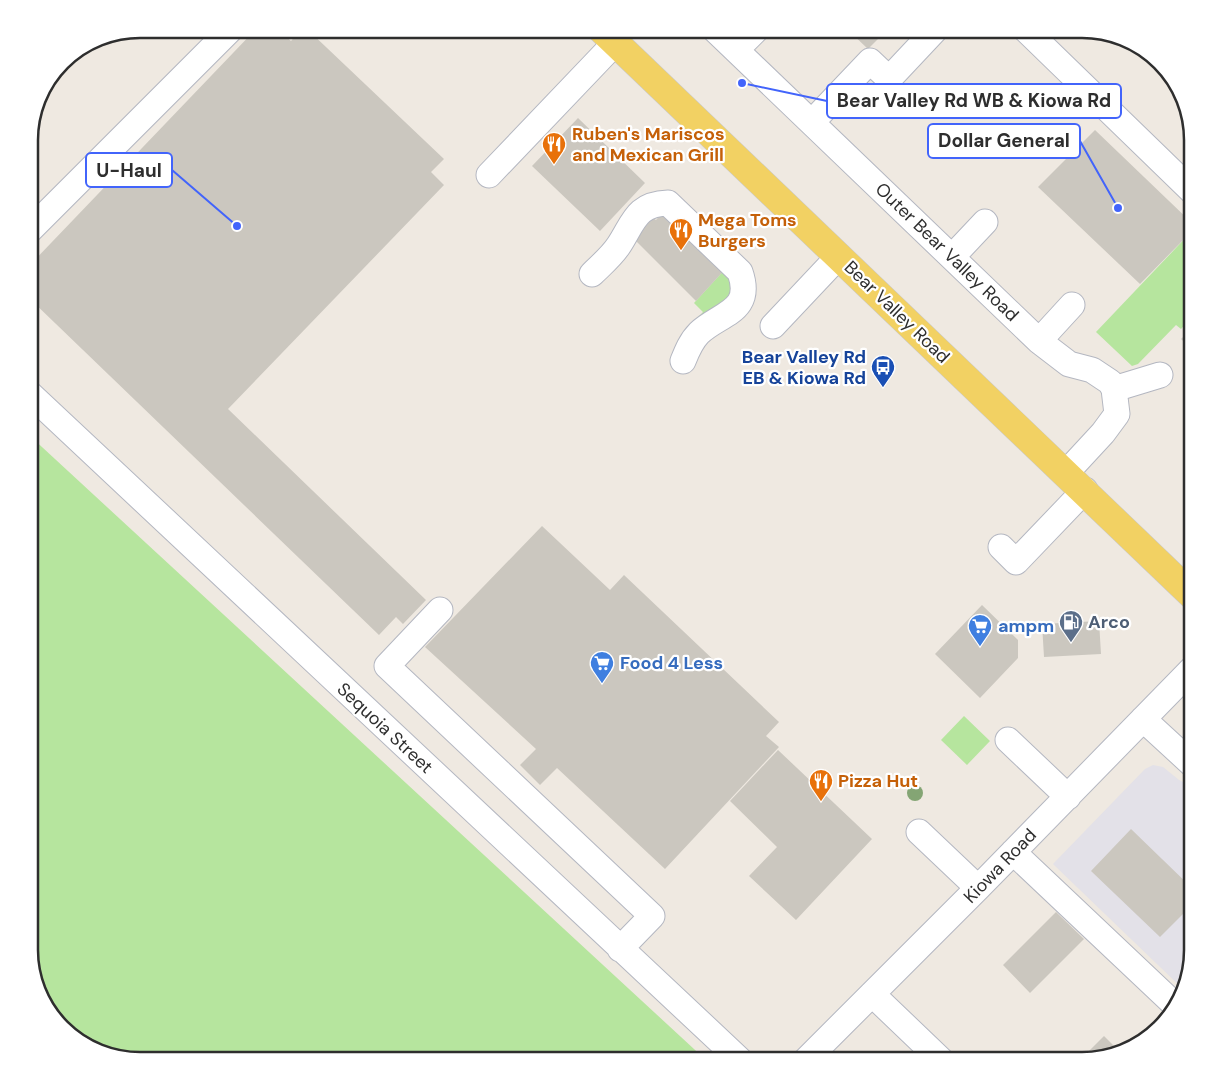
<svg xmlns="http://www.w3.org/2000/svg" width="1222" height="1090" font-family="'DM Sans',sans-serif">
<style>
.industrial{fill:#e3e1e8}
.green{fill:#b6e59e}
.building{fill:#cbc7bf}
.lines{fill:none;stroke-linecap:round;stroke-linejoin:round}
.minor-casing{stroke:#b4b7c1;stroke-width:27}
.major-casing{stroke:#c9c9c9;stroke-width:29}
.minor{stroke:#fff;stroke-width:25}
.major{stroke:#f2d163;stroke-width:28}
.tree{fill:#84a574}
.labels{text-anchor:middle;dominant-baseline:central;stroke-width:4.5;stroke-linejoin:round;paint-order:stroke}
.food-label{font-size:18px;font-weight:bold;fill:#c56008;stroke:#fff;text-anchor:start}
.street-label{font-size:18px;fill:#2e2e2e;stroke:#fff}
.transit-label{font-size:18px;font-weight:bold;fill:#164399;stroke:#fff;text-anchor:end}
.service-label{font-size:18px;font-weight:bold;fill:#4e5e75;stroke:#fff;text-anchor:start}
.shop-label{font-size:18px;font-weight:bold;fill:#366cbe;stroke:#fff;text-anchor:start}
.rim{fill:none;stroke:#2e2e2e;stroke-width:2.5}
.leader{fill:none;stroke:#4264fb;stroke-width:2}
.callout-dot{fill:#4264fb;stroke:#fff;stroke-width:2}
.callout{fill:#fff;stroke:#4264fb;stroke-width:2}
.callout-label{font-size:19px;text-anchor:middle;font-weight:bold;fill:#2e2e2e}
</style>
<rect width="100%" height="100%" fill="#efe9e1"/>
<!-- industrial -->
<path class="industrial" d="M1153,765L1163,767L1179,780L1193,787V958L1185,991L1053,864L1145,769Z"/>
<!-- green -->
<path class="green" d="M1193,230V316L1181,329L1176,325L1138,364L1132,366L1096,332Z
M727,267L736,296L685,331L703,312L694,303Z
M29,435L707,1061H139L97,1053L61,1029L40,1000L29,958Z
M964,716L990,741L967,765L941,740Z"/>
<!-- building -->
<path class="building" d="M256,29H278L291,41L302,29H307L444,159L431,172L444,185L228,409L426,600L403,624L396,617L379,635L29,298V266Z
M847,29H888L868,49Z
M578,118L645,183L600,231L532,166Z
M1095,130L1193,224V230L1140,284L1038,187Z
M664,211L729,265L696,301L633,238L653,218L656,220Z
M1193,327V350L1181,339Z
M542,526L610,590L624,575L779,722L766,736L779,747L665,869L557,768L540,785L520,765L536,749L425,647Z
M982,605L1018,640V658L980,698L935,654Z
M1099,621L1101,654L1044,657L1042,624Z
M778,750L872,839L796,920L749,876L777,847L730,801Z
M1131,829L1193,889V904L1160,937L1091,871Z
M1056,912L1084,939L1030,993L1003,965Z
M1104,1036L1121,1053L1127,1046L1130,1049L1125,1053L1079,1061Z"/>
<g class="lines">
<!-- minor casing -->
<g class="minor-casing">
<path id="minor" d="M714,29L1039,341L1069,364L1092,370L1110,382L1114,389L1117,414L1103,433L1066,473
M1025,29L1193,192
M736,50L757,29
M812,122L870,61L889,79L936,29
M489,175L616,42
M29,231L231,29
M952,257L985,222
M592,274C601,265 612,256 619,245C634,222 636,204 668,203L740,272C754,312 720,313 699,333C691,341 687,351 683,361
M773,326L839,256
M1039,341L1072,305
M1114,389L1160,375
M29,393L741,1061
M1001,547L1016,562L1085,490
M440,610L387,666L652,916L620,949
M1143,719L1193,765
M1008,740L1068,797
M919,832L978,888
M1013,852L1176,1006
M872,994L942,1061
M805,1061L978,888L1193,668"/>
</g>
<!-- major casing -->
<g class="major-casing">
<path id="major" d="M601,29L1193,596"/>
</g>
<!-- minor -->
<use href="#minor" class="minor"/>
<!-- major -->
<use href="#major" class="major"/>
</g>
<!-- trees -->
<circle class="tree" cx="915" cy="793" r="8"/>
<!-- icons -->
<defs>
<g id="restaurant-pin" transform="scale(1.25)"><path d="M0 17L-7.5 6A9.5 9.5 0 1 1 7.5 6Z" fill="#e8710a" stroke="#fff"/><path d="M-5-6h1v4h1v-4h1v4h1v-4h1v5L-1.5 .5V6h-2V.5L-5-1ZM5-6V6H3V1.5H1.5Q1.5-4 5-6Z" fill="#fff"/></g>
<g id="bus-pin" transform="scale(1.25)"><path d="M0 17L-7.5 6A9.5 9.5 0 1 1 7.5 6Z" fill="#1a4fb4" stroke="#fff"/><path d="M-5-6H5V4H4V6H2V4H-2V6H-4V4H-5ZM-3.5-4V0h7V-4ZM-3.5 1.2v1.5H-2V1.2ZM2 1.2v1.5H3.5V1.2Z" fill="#fff"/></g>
<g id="fuel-pin" transform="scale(1.25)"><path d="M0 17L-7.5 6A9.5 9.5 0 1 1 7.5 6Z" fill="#5c6f8a" stroke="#fff"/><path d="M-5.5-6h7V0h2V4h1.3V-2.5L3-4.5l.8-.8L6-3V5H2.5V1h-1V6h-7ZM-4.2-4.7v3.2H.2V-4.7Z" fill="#fff"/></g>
<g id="supermarket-pin" transform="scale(1.25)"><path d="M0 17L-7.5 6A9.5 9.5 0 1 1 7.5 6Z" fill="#3f7fe0" stroke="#fff"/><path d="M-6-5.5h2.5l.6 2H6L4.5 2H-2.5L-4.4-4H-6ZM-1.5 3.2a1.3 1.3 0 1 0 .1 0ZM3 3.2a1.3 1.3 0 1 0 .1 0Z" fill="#fff"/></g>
</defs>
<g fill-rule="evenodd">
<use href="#restaurant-pin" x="554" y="144"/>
<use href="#restaurant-pin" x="681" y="230"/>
<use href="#bus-pin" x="883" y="367"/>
<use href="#fuel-pin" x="1071" y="622"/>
<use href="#supermarket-pin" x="980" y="626"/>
<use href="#supermarket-pin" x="602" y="663"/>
<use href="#restaurant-pin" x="821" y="781"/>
</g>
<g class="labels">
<!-- food labels -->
<g class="food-label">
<text x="572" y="134">Ruben's Mariscos<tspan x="572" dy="21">and Mexican Grill</tspan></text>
<text x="698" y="220">Mega Toms<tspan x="698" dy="21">Burgers</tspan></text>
<text x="838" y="781">Pizza Hut</text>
</g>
<!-- street labels -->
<g class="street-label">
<text transform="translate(947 252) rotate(44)">Outer Bear Valley Road</text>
<text transform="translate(897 312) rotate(44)">Bear Valley Road</text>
<text transform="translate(385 728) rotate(43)">Sequoia Street</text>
<text transform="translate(1000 866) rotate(-46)">Kiowa Road</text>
</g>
<!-- transit labels -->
<g class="transit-label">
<text x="866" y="357">Bear Valley Rd<tspan x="866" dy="21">EB &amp; Kiowa Rd</tspan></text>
</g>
<!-- service labels -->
<g class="service-label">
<text x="1088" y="622">Arco</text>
</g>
<!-- shop labels -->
<g class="shop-label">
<text x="998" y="626">ampm</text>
<text x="620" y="663">Food 4 Less</text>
</g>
</g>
<!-- crop -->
<path d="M0 0H1222V1090H0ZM140 38H1082A102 102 0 0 1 1184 140V950A102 102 0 0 1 1082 1052H140A102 102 0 0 1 38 950V140A102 102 0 0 1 140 38Z" fill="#fff" fill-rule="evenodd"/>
<path class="rim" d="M140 38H1082A102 102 0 0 1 1184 140V950A102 102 0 0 1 1082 1052H140A102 102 0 0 1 38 950V140A102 102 0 0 1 140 38Z"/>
<!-- callouts -->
<path class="leader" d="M742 83L827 101M1118 208L1080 141M237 226L172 170"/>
<g class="callout-dot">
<circle cx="742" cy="83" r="5"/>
<circle cx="1118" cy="208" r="5"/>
<circle cx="237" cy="226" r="5"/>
</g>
<g class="callout">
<rect x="827" y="84" width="294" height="34" rx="5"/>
<rect x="928" y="124" width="152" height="34" rx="5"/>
<rect x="86" y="153" width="86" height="34" rx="5"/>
</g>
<g class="callout-label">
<text x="974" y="107">Bear Valley Rd WB &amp; Kiowa Rd</text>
<text x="1004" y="147">Dollar General</text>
<text x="129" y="177">U-Haul</text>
</g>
</svg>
